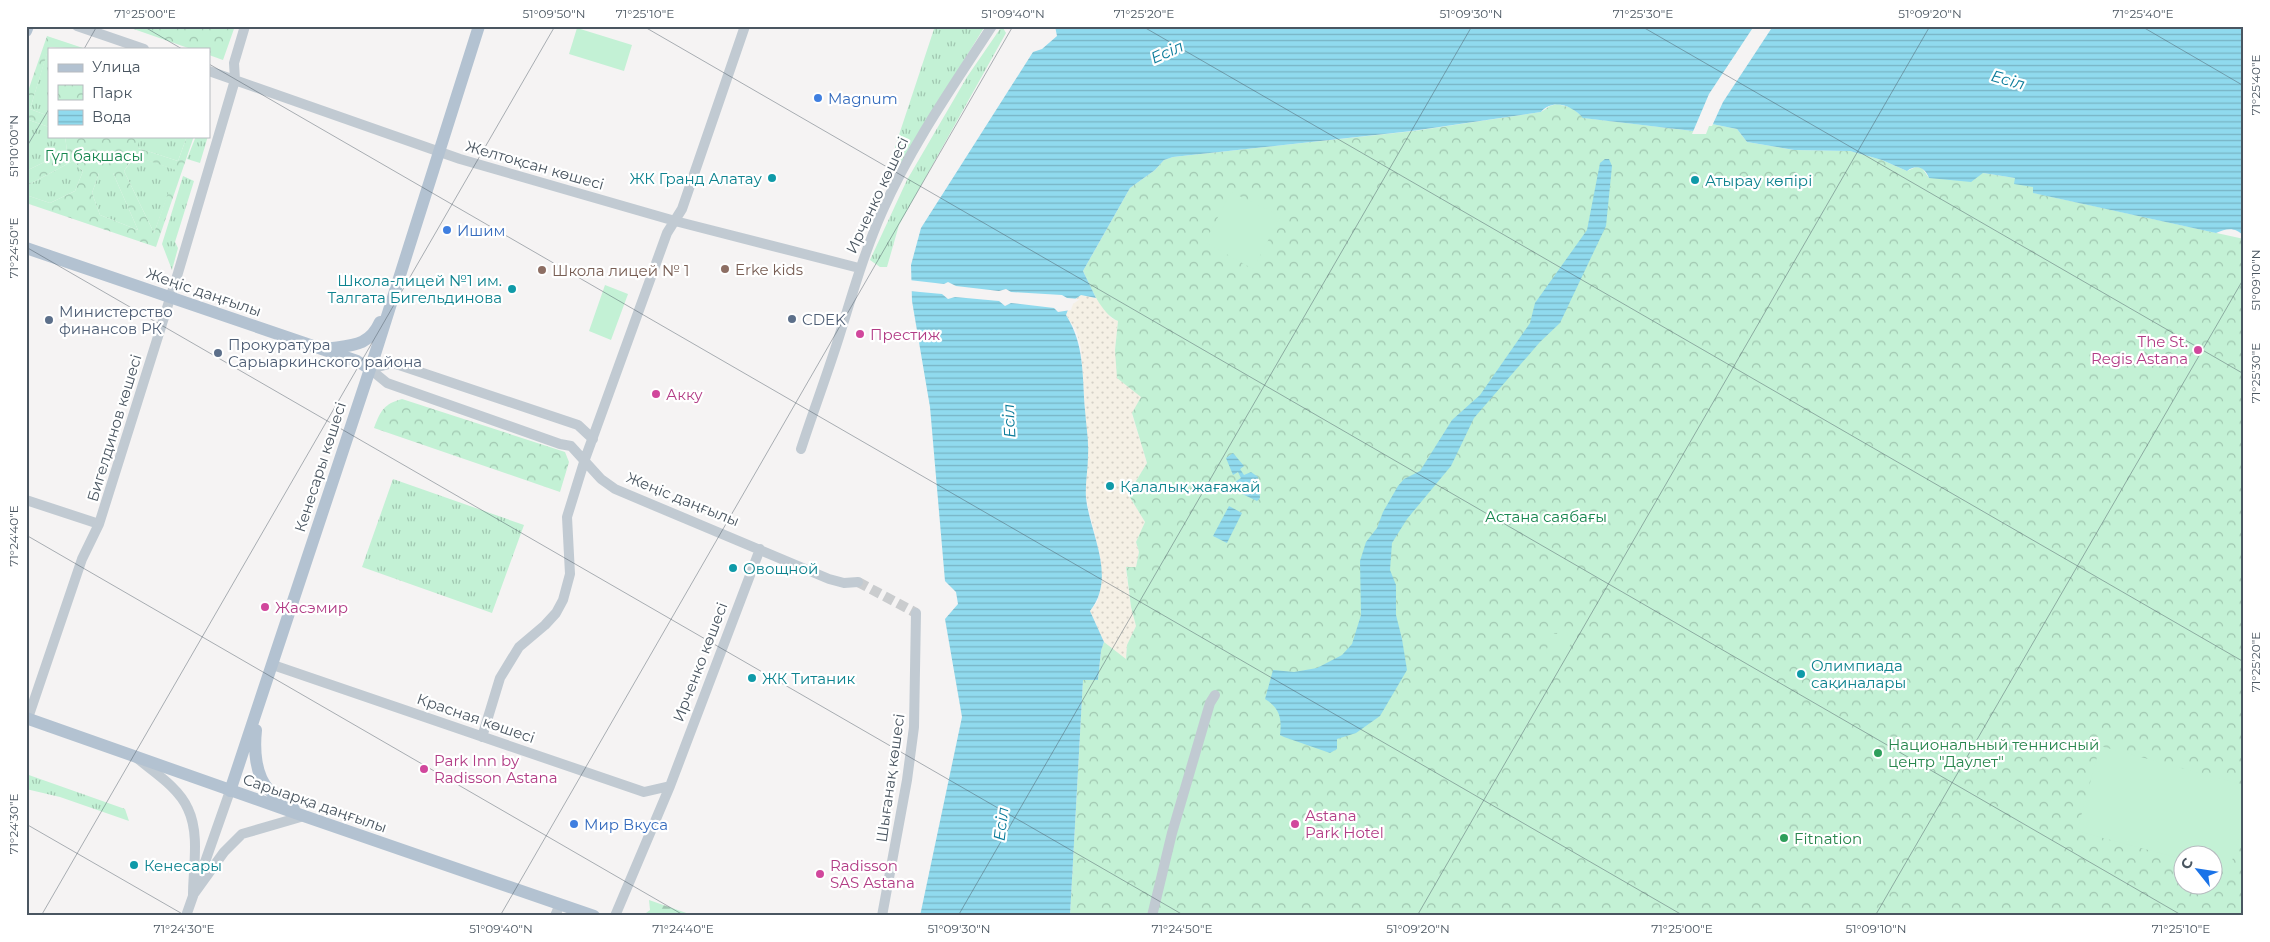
<svg xmlns="http://www.w3.org/2000/svg" width="2270" height="942" font-family="Montserrat,sans-serif">
<style>
.grass{fill:url(#grass-tufts)}
.forest{fill:url(#forest-firs)}
.sand{fill:url(#sand-dots)}
.park{fill:url(#park-crowns);fill-rule:evenodd}
.pitch{fill:#c3f1d5}
.water{fill:url(#water-rules)}
.pier{fill:#f5f3f3}
.lines{fill:none;stroke-linecap:round;stroke-linejoin:round}
.minor-tunnel{stroke:#caccce;stroke-width:10;stroke-dasharray:10 5;stroke-linecap:butt}
.minor{stroke:#c1cad2;stroke-width:10}
.major{stroke:#b3c2d1;stroke-width:12}
.ticks{fill:none;stroke:#4a5661;stroke-width:1;stroke-opacity:0.45}
.shop-dot{fill:#3f7fe0;stroke:#fff;stroke-width:2}
.culture-dot{fill:#0f9aa8;stroke:#fff;stroke-width:2}
.education-dot{fill:#8d6e63;stroke:#fff;stroke-width:2}
.service-dot{fill:#5c6f8a;stroke:#fff;stroke-width:2}
.hotel-dot{fill:#d1479c;stroke:#fff;stroke-width:2}
.leisure-dot{fill:#2e9e5b;stroke:#fff;stroke-width:2}
.labels{text-anchor:middle;dominant-baseline:central;stroke-width:4.5;stroke-linejoin:round;paint-order:stroke}
.shop-label{font-size:15px;fill:#366cbe;stroke:#fff;text-anchor:start}
.park-label{font-size:15px;fill:#17864f;stroke:#fff}
.street-label{font-size:15px;fill:#4a5661;stroke:#fff}
.culture-label{font-size:15px;fill:#0d838f;stroke:#fff;text-anchor:start}
.education-label{font-size:15px;fill:#785e54;stroke:#fff;text-anchor:start}
.service-label{font-size:15px;fill:#4e5e75;stroke:#fff;text-anchor:start}
.hotel-label{font-size:15px;fill:#b23c85;stroke:#fff;text-anchor:start}
.leisure-label{font-size:15px;fill:#27864d;stroke:#fff;text-anchor:start}
.water-label{font-size:16px;font-style:italic;fill:#0c7c9b;stroke:#fff}
.neatline{fill:none;stroke:#4a5661;stroke-width:2}
.ticks-label{font-size:12px;text-anchor:middle;fill:#4a5661}
</style>
<defs>
<pattern id="grass-tufts" width="24" height="20" patternUnits="userSpaceOnUse" patternTransform="scale(1.25)"><rect width="24" height="20" fill="#c3f1d5"/><path d="M3 7l-1-3M5 7V3M7 7l1-3M15 17l-1-3M17 17v-4M19 17l1-3" fill="none" stroke="#a0c6b0"/></pattern>
<pattern id="forest-firs" width="22" height="20" patternUnits="userSpaceOnUse" patternTransform="scale(1.25)"><rect width="22" height="20" fill="#c3f1d5"/><path d="M5 1l3.5 6h-7zM16 11l3.5 6h-7z" fill="#a0c6b0"/></pattern>
<pattern id="sand-dots" width="8" height="8" patternUnits="userSpaceOnUse" patternTransform="scale(1.25)"><rect width="8" height="8" fill="#f5f0e5"/><path d="M2 2h.1M6 6h.1" fill="none" stroke="#d4d0c7" stroke-width="1.8" stroke-linecap="round"/></pattern>
<pattern id="park-crowns" width="20" height="18" patternUnits="userSpaceOnUse" patternTransform="scale(1.25)"><rect width="20" height="18" fill="#c3f1d5"/><path d="M2 6a3 3 0 1 1 6 0M12 15a3 3 0 1 1 6 0" fill="none" stroke="#a0c6b0"/></pattern>
<pattern id="water-rules" width="6" height="5" patternUnits="userSpaceOnUse" patternTransform="scale(1.25)"><rect width="6" height="5" fill="#90daee"/><path d="M0 2.5h6" fill="none" stroke="#78b4c4"/></pattern>
</defs>
<rect width="100%" height="100%" fill="#f5f3f3"/>
<!-- grass -->
<path class="grass" d="M935,26H985L900,165L895,147Z
M1002,26L1006,33L899,225L887,267H880L870,260L907,180L967,77Z
M49,46L50,49L49,116L30,109Z
M26,119L49,127V136H65L67,151L26,171Z
M138,136H187L178,161L138,148Z
M196,136H208L200,163L187,159Z
M135,156L177,170L154,233L124,171Z
M73,161L83,171L75,191L50,203L26,195V186Z
M99,173H113L138,230L100,215L92,193Z
M183,176L194,181L175,242L178,248L172,270L162,244Z
M393,479L524,525L492,613L362,567Z
M26,774L125,809L129,821L60,797L26,789Z"/>
<!-- forest -->
<path class="forest" d="M649,900L695,916H642L650,910Z"/>
<!-- sand -->
<path class="sand" d="M1081,295L1096,298L1111,318L1118,321L1115,350L1141,397L1132,414L1147,463L1128,494L1145,522L1136,542L1139,552L1136,567H1127L1126,570L1131,607L1136,626L1127,645L1126,659L1104,642L1090,611L1098,601L1101,585V560L1086,497L1085,410L1081,348L1076,330L1066,315L1071,302Z"/>
<!-- park -->
<path class="park" d="M125,26H235L223,60L209,55V49H191Z
M47,36L86,49L49,47L30,109L49,116V127L26,119V97Z
M1557,104L1572,108L1584,118L1693,131L1707,123L1737,129L1747,142L1794,150L1850,151L1882,160L1907,171L1916,167L1922,168L1929,178L1983,173L2015,178L2034,187V193L2244,239V916H1070L1083,679L1098,680L1101,651L1104,642L1126,659L1127,645L1136,626L1131,607L1126,567H1136L1139,552L1136,542L1145,522L1128,494L1147,463L1132,413L1141,397L1117,378L1115,350L1118,321C1101,314 1091,287 1083,271L1130,188L1155,170L1164,160L1173,157L1414,131L1541,112L1550,106ZM2182,854H2212V884H2182Z
M65,136H138V148L178,161L187,136H194L156,247L26,203V195L50,203L75,191L83,171L73,161L26,186V171L67,151ZM134,156L176,170L154,233L124,171ZM99,173H113L138,230L100,215L92,193Z
M402,399L565,452L569,462L560,492L374,428C381,410 384,404 402,399Z"/>
<!-- pitch -->
<path class="pitch" d="M577,28L632,45L624,71L569,54Z
M1231,192L1281,216L1253,269L1205,242Z
M605,285L628,294L611,340L589,331Z
M1560,625L1574,631L1567,656L1546,653L1551,634H1557Z
M2100,746L2244,785V818L2229,872L2213,867L2212,854H2182V859L2077,831Z"/>
<!-- water -->
<path class="water" d="M1055,26H2244V236C2235,227 2227,228 2216,233L2033,193V187L2014,184L2015,178L1983,173L1971,182L1929,178C1925,167 1916,164 1907,171L1882,160L1850,151L1794,150L1747,142L1737,129L1707,123L1693,131L1583,118C1573,106 1553,98 1541,112L1412,131L1173,157L1164,160L1155,170L1130,188L1083,271L1096,298L1081,295L1071,302L1066,315C1085,345 1082,375 1085,410C1086,425 1089,441 1088,456C1088,469 1085,484 1086,498C1090,534 1117,577 1090,611L1104,642L1101,651L1098,680H1083L1070,916H920L962,717L945,619L958,604L956,592L945,581L930,407L912,301L911,265L921,228L1033,52L1042,49L1057,36Z
M1605,159H1609L1612,166L1606,226L1560,323L1540,342L1474,418L1451,466L1407,519L1392,543L1390,570L1396,585V615L1402,639L1407,670L1380,716L1356,733L1337,739V749L1330,753L1284,737L1280,735C1282,719 1280,708 1265,699L1273,670L1294,672L1317,668L1342,655L1352,644L1361,615L1360,561L1366,542L1377,528L1383,512L1398,486L1404,479L1420,471L1452,420L1480,395L1530,323L1535,303L1587,230L1600,163Z
M1233,453L1244,466L1240,469L1244,475L1251,472L1258,477L1260,498L1257,501L1238,492L1235,482L1241,478L1238,472L1233,475L1226,458Z
M1229,506L1242,513L1227,543L1213,536Z"/>
<!-- pier -->
<path class="pier" d="M1754,26H1773L1723,102L1712,126H1709L1706,134H1692L1709,94Z
M909,280L944,284L948,282L956,286L999,291L1006,289L1011,292L1062,295L1067,298L1080,299L1073,304L1071,310L1058,312L1054,308L1011,303L1005,306L999,301L955,297L948,299L942,294L909,291Z"/>
<g class="lines">
<!-- minor-tunnel -->
<path class="minor-tunnel" d="M858,582L916,613"/>
<!-- minor -->
<path class="minor" d="M77,26L144,49
M209,71L460,159L675,221L859,268
M370,369L387,383L560,444L571,446L601,479L615,489L829,579L844,583L858,582
M370,369L393,363L578,425L593,439
M801,449C813,412 827,375 839,337C852,295 864,253 882,212C911,146 953,86 992,26
M26,500L99,524
M273,665L644,792L670,786
M28,718L82,559L99,524L178,273L235,80L234,63L245,26
M482,737L500,678L519,647L545,625L556,613L563,600L570,574L567,517L585,459L667,233L682,209L745,26
M138,759C155,773 179,788 188,809C200,834 193,868 193,895
M193,895L224,852L242,834L304,816
M186,916L230,791
M555,916L560,904
M615,916L670,786L760,549
M882,916L907,780L914,727L916,613
M1152,916L1172,833L1210,703L1215,695"/>
<!-- major -->
<path class="major" d="M26,31L28,26
M26,248L357,361L370,369
M326,349C351,345 369,347 380,322
M26,718L304,816L594,916
M256,730C254,749 255,775 269,790C276,797 286,803 294,809
M230,791L376,351L479,26"/>
</g>
<!-- ticks -->
<path class="ticks" d="M143,26L182,49M643,26L2183,916M1142,26L2244,662M1641,26L2244,374M2141,26L2244,86M84,49L97,26M209,64L1684,916M26,148L49,109M26,247L1185,916M26,535L685,916M26,824L186,916M41,916L555,26M500,916L1013,26M958,916L1472,26M1417,916L1930,26M1875,916L2244,278"/>
<!-- markers -->
<g class="shop-dot">
<circle cx="818" cy="98" r="5"/>
<circle cx="447" cy="230" r="5"/>
<circle cx="574" cy="824" r="5"/>
</g>
<g class="culture-dot">
<circle cx="772" cy="178" r="5"/>
<circle cx="1695" cy="180" r="5"/>
<circle cx="512" cy="289" r="5"/>
<circle cx="1110" cy="486" r="5"/>
<circle cx="733" cy="568" r="5"/>
<circle cx="1801" cy="674" r="5"/>
<circle cx="752" cy="678" r="5"/>
<circle cx="134" cy="865" r="5"/>
</g>
<g class="education-dot">
<circle cx="725" cy="269" r="5"/>
<circle cx="542" cy="270" r="5"/>
</g>
<g class="service-dot">
<circle cx="792" cy="319" r="5"/>
<circle cx="49" cy="320" r="5"/>
<circle cx="218" cy="353" r="5"/>
</g>
<g class="hotel-dot">
<circle cx="860" cy="334" r="5"/>
<circle cx="2198" cy="350" r="5"/>
<circle cx="656" cy="394" r="5"/>
<circle cx="265" cy="607" r="5"/>
<circle cx="424" cy="769" r="5"/>
<circle cx="1295" cy="824" r="5"/>
<circle cx="820" cy="874" r="5"/>
</g>
<g class="leisure-dot">
<circle cx="1878" cy="753" r="5"/>
<circle cx="1784" cy="838" r="5"/>
</g>
<g class="labels">
<!-- shop labels -->
<g class="shop-label">
<text x="828" y="98">Magnum</text>
<text x="457" y="230">Ишим</text>
<text x="584" y="824">Мир Вкуса</text>
</g>
<!-- park labels -->
<g class="park-label">
<text x="94" y="155">Гүл бақшасы</text>
<text x="1546" y="516">Астана саябағы</text>
</g>
<!-- street labels -->
<g class="street-label">
<text transform="translate(535 165) rotate(16)">Желтоқсан көшесі</text>
<text transform="translate(877 195) rotate(-65)">Ирченко көшесі</text>
<text transform="translate(204 292) rotate(19)">Жеңіс даңғылы</text>
<text transform="translate(114 428) rotate(-73)">Бигелдинов көшесі</text>
<text transform="translate(320 467) rotate(-72)">Кенесары көшесі</text>
<text transform="translate(683 499) rotate(22)">Жеңіс даңғылы</text>
<text transform="translate(700 662) rotate(-69)">Ирченко көшесі</text>
<text transform="translate(476 718) rotate(19)">Красная көшесі</text>
<text transform="translate(890 778) rotate(-82)">Шығанақ көшесі</text>
<text transform="translate(315 803) rotate(19)">Сарыарқа даңғылы</text>
</g>
<!-- culture labels -->
<g class="culture-label">
<text x="762" y="178" text-anchor="end">ЖК Гранд Алатау</text>
<text x="1705" y="180">Атырау көпірі</text>
<text x="502" y="280" text-anchor="end">Школа-лицей №1 им.<tspan x="502" dy="17">Талгата Бигельдинова</tspan></text>
<text x="1120" y="486">Қалалық жағажай</text>
<text x="743" y="568">Овощной</text>
<text x="1811" y="665">Олимпиада<tspan x="1811" dy="17">сақиналары</tspan></text>
<text x="762" y="678">ЖК Титаник</text>
<text x="144" y="865">Кенесары</text>
</g>
<!-- education labels -->
<g class="education-label">
<text x="735" y="269">Erke kids</text>
<text x="552" y="270">Школа лицей № 1</text>
</g>
<!-- service labels -->
<g class="service-label">
<text x="59" y="311">Министерство<tspan x="59" dy="17">финансов РК</tspan></text>
<text x="802" y="319">CDEK</text>
<text x="228" y="344">Прокуратура<tspan x="228" dy="17">Сарыаркинского района</tspan></text>
</g>
<!-- hotel labels -->
<g class="hotel-label">
<text x="870" y="334">Престиж</text>
<text x="2188" y="341" text-anchor="end">The St.<tspan x="2188" dy="17">Regis Astana</tspan></text>
<text x="666" y="394">Акку</text>
<text x="275" y="607">Жасэмир</text>
<text x="434" y="760">Park Inn by<tspan x="434" dy="17">Radisson Astana</tspan></text>
<text x="1305" y="815">Astana<tspan x="1305" dy="17">Park Hotel</tspan></text>
<text x="830" y="865">Radisson<tspan x="830" dy="17">SAS Astana</tspan></text>
</g>
<!-- leisure labels -->
<g class="leisure-label">
<text x="1888" y="744">Национальный теннисный<tspan x="1888" dy="17">центр "Даулет"</tspan></text>
<text x="1794" y="838">Fitnation</text>
</g>
<!-- water labels -->
<g class="water-label">
<text transform="translate(1167 52) rotate(-24)">Есіл</text>
<text transform="translate(2008 80) rotate(16)">Есіл</text>
<text transform="translate(1009 421) rotate(-93)">Есіл</text>
<text transform="translate(1001 824) rotate(-83)">Есіл</text>
</g>
</g>
<!-- border -->
<rect width="2270" height="942" fill="none" stroke="#ffffff" stroke-width="55"/>
<!-- legend -->
<rect x="48" y="48" width="162" height="90" fill="#ffffff" stroke="#b7bbc0"/>
<rect x="58" y="64" width="25" height="8" fill="#b3c2d1" stroke="#b7bbc0"/>
<text x="92" y="72" font-size="15" fill="#4a5661">Улица</text>
<rect x="58" y="85" width="25" height="15" fill="url(#park-crowns)" stroke="#b7bbc0"/>
<text x="92" y="98" font-size="15" fill="#4a5661">Парк</text>
<rect x="58" y="110" width="25" height="15" fill="url(#water-rules)" stroke="#b7bbc0"/>
<text x="92" y="122" font-size="15" fill="#4a5661">Вода</text>
<!-- north arrow -->
<g transform="translate(2198 870) rotate(300)"><circle r="24" fill="#ffffff" stroke="#b7bbc0"/>
<path d="M0-4L9 19L0 12L-9 19Z" fill="#1a73e8"/>
<text y="-8" font-size="14" font-weight="bold" text-anchor="middle" fill="#4a5661">С</text>
</g>
<rect x="28" y="28" width="2214" height="886" class="neatline"/>
<g class="ticks-label">
<text x="145" y="18">71°25'00"E</text>
<text x="554" y="18">51°09'50"N</text>
<text x="645" y="18">71°25'10"E</text>
<text x="1013" y="18">51°09'40"N</text>
<text x="1144" y="18">71°25'20"E</text>
<text x="1471" y="18">51°09'30"N</text>
<text x="1643" y="18">71°25'30"E</text>
<text x="1930" y="18">51°09'20"N</text>
<text x="2143" y="18">71°25'40"E</text>
<text transform="translate(2256 85) rotate(-90)" y="4">71°25'40"E</text>
<text transform="translate(14 146) rotate(-90)" y="4">51°10'00"N</text>
<text transform="translate(14 248) rotate(-90)" y="4">71°24'50"E</text>
<text transform="translate(2256 280) rotate(-90)" y="4">51°09'10"N</text>
<text transform="translate(2256 373) rotate(-90)" y="4">71°25'30"E</text>
<text transform="translate(14 536) rotate(-90)" y="4">71°24'40"E</text>
<text transform="translate(2256 662) rotate(-90)" y="4">71°25'20"E</text>
<text transform="translate(14 824) rotate(-90)" y="4">71°24'30"E</text>
<text x="184" y="933">71°24'30"E</text>
<text x="501" y="933">51°09'40"N</text>
<text x="683" y="933">71°24'40"E</text>
<text x="959" y="933">51°09'30"N</text>
<text x="1182" y="933">71°24'50"E</text>
<text x="1418" y="933">51°09'20"N</text>
<text x="1682" y="933">71°25'00"E</text>
<text x="1876" y="933">51°09'10"N</text>
<text x="2181" y="933">71°25'10"E</text>
</g>
</svg>
